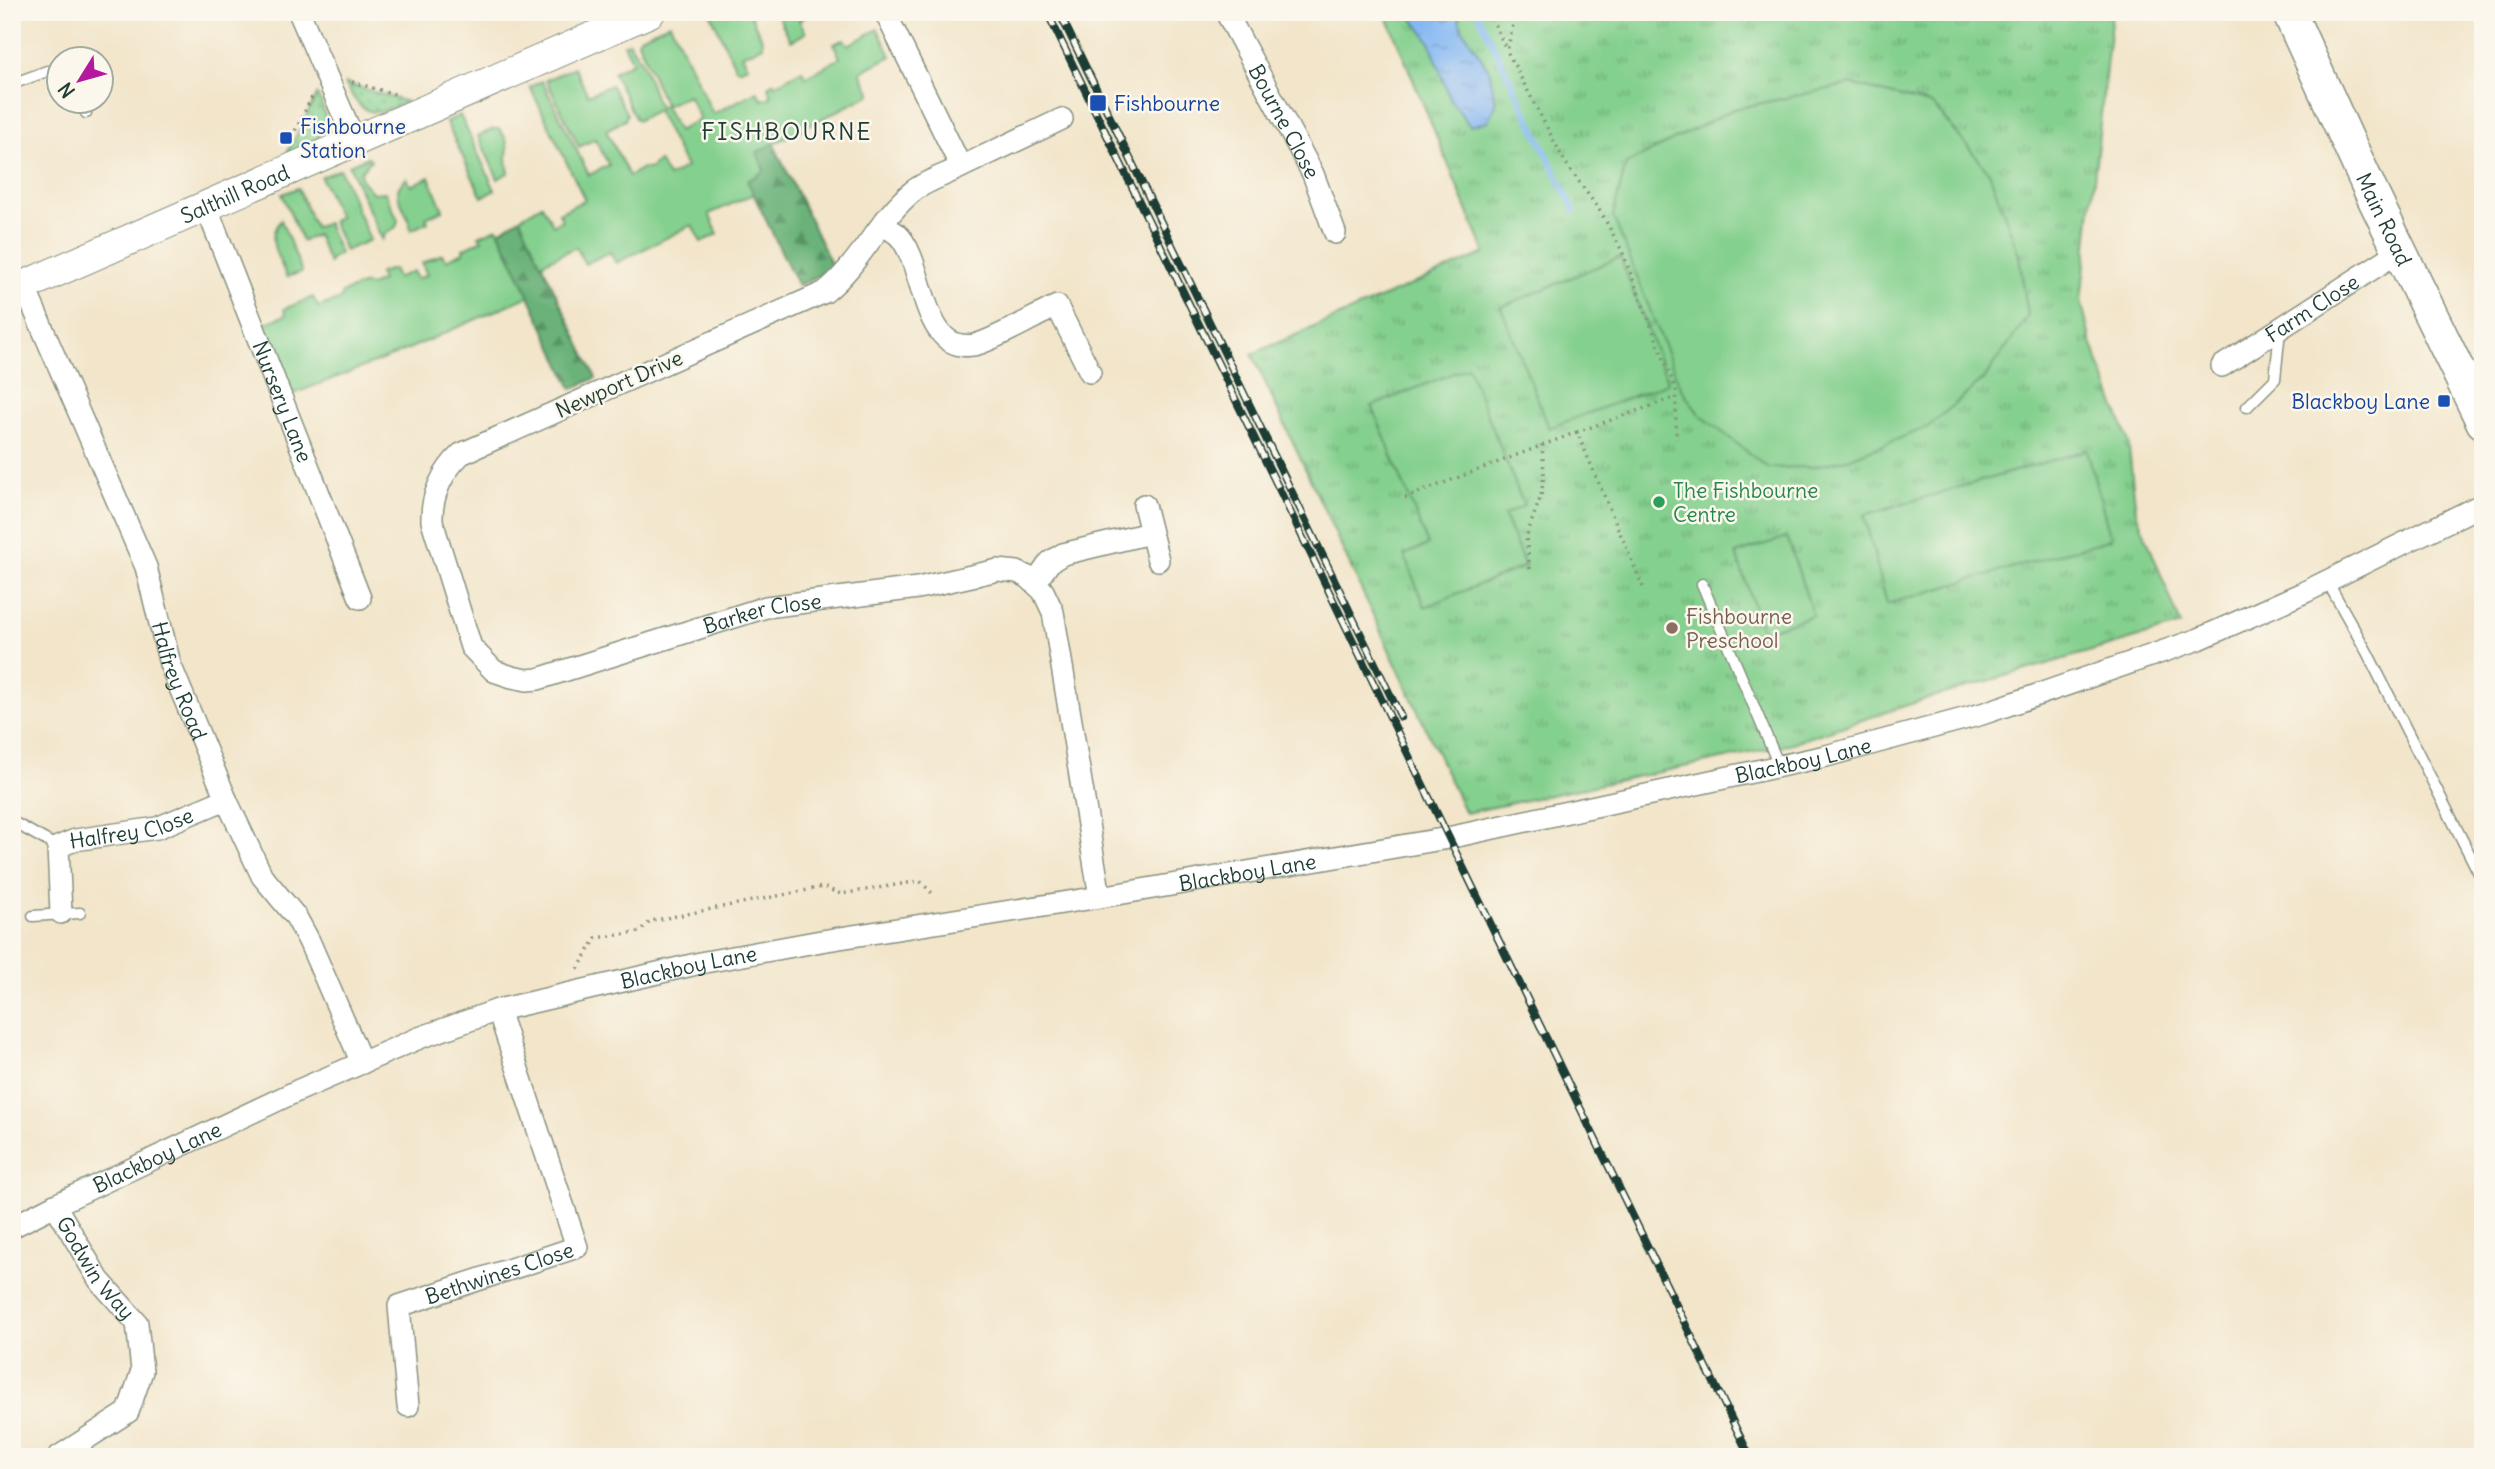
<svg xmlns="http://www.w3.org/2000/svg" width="2495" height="1469" font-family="Delius,sans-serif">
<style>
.grass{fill:url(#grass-dots);stroke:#528661;stroke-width:2}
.forest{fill:url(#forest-firs);stroke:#457856;stroke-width:2}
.park{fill:url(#park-tufts);stroke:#528661;stroke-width:2}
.garden{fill:#84d08e;stroke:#528661;stroke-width:2;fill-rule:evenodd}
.water{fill:url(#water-ripples);stroke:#527a94;stroke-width:2}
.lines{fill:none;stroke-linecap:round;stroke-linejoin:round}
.stream{stroke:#85b8f3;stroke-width:6}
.lane-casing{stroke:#88917f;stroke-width:13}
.street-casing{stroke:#88917f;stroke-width:24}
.secondary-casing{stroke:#88917f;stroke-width:32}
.primary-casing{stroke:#88917f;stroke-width:36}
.path{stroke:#88917f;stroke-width:3.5;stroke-dasharray:2 5;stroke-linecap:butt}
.lane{stroke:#fff;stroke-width:10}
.street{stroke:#fff;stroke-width:21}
.secondary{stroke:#fff;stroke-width:30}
.primary{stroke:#fff;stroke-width:33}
.rail-casing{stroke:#1f3d34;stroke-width:8}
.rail{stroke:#fbf7ec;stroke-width:5;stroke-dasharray:16;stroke-linecap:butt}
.transit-dot{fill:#1a4fb4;stroke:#fbf7ec;stroke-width:2.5}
.leisure-dot{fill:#2e9e5b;stroke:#fbf7ec;stroke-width:2.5}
.education-dot{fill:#8d6e63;stroke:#fbf7ec;stroke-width:2.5}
.labels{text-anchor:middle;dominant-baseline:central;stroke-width:5;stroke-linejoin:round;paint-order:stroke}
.transit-label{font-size:21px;fill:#164399;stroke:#fbf7ec;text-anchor:start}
.street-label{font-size:21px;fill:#1f3d34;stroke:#fbf7ec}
.leisure-label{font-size:21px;fill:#27864d;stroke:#fbf7ec;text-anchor:start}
.education-label{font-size:21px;fill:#785e54;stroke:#fbf7ec;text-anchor:start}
.quarter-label{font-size:24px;letter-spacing:2px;fill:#1f3d34;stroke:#fbf7ec}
</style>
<defs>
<pattern id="grass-dots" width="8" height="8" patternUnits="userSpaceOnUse" patternTransform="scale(1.75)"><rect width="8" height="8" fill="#84d08e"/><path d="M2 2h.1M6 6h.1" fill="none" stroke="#6baa75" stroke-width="1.8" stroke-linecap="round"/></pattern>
<pattern id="forest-firs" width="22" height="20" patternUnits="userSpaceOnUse" patternTransform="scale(1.75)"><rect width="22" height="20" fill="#6bb279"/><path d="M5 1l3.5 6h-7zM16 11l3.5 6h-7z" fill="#579264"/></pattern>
<pattern id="park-tufts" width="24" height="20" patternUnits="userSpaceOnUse" patternTransform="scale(1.75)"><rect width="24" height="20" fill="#84d08e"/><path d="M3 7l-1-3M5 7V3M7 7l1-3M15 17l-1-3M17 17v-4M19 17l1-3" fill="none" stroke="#6baa75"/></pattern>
<pattern id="water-ripples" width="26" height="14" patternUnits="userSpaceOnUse" patternTransform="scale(1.75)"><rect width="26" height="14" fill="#85b8f3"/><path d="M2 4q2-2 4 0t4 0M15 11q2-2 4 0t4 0" fill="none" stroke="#6c97c6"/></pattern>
</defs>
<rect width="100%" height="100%" fill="#fbf7ec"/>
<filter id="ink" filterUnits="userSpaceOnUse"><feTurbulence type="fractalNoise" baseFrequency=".0143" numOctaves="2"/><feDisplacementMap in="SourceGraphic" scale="14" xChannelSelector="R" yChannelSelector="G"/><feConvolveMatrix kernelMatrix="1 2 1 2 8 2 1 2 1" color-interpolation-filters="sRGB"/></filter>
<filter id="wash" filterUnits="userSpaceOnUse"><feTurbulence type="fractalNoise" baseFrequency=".00686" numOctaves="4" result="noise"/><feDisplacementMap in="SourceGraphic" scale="28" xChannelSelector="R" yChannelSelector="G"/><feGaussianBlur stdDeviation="1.57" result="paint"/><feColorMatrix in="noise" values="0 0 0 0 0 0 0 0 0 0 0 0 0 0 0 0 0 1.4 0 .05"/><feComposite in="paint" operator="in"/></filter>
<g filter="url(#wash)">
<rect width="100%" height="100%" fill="#f2e5ca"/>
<!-- grass -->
<path class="grass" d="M345,83L407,102C374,117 363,118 345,83Z
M317,95C338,134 318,141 285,157Z"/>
<!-- forest -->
<path class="forest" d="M773,143L833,268L798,286L747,181L764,171L756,152Z
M520,218L596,378L572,389L499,231Z"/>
<!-- park -->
<path class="park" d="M1385,12H2112L2081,301L2091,342L2128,440L2136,512L2181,625L1926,699L1783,746L1465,813L1252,354L1485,253Z"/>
<!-- garden -->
<path class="garden" d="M710,12H749L763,41V46L742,55L748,66L738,70L735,67Z
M776,12H814L799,20L806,33L791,41Z
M670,23L713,114L757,91L762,100L771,97L768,86L774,82L775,85L802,70L806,77L840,58L834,44L844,39L848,45L878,29L891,56L860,72L871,94L757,152L764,171L747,181L754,194L709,214L718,234L701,242L692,225L616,263L610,252L585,264L576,247L541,264L520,218L542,205L553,225L562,220L559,213L585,200L530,87L542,81L589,175L609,165L595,139L579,147L546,80L574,67L588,95L611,85L627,114L625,120L606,130L629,176L643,168L649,169L659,161L668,177L686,167L657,110L638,120L635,118L613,72L633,62L624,44L629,42L643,64L659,108L665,106L638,41L640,37ZM688,95L700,119L678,131L665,106Z
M1851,84L1933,105L1989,172L2019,255L2028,316L1984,379L1928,427L1848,459L1812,467L1768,468L1699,414L1681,388L1613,216L1626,164L1734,109Z
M460,115L495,190L482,197L446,122Z
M493,129H499C514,146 503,154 509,172L498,179L478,136Z
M368,157L371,160L360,172L362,181L373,193L385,192L398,220L396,227L385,234L382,240L349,165Z
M340,169L370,240L345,251L332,221L339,218L321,177Z
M429,177L443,210L426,218L428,222L411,230C410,215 398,203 398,192C397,186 404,181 407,178L411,186Z
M298,188L315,228L327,223L340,254L332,258L329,263L317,235L302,241L282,194Z
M281,220L302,272L287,277C279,259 264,237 281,220Z
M497,228L529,296L397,354L288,396L261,325L286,315L284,309L313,297L318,307L341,299L342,293L365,284L370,286L382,281L379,273L393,269L397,278L413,271L417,279L427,275L422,263L442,254L446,260L464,252L463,249L482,240L479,236Z
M1620,257L1668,383L1549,428L1501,307Z
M1468,367L1524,506L1504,515L1525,566L1425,607L1404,555L1428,545L1372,406Z
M2087,450L2111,539L1887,604L1864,515Z
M1787,537L1813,615L1763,632L1736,554Z"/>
<!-- water -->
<path class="water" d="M1408,12H1458L1461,27L1489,70L1496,104L1488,121L1470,126L1450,99L1430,42Z"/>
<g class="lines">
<!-- stream -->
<path class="stream" d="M1477,12L1574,210"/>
</g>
</g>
<g filter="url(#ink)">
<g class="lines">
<!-- lane casing -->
<g class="lane-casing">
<path id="lane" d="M12,84L47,71H60
M82,102L86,113
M2247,407L2275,379L2280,330
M2327,581L2367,652L2480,875
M1702,584L1780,768
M13,822L58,847
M33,916L80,913"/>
</g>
<!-- street casing -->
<g class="street-casing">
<g id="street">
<path d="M299,12L355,142"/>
<path id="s1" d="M885,12L961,167C946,175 925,181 912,192C879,219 861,263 825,292L461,454C443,471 431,495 432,521L471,647L494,671L512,677L527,680L538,679L766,607L918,588L998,570L1017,572L1028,577L1043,591L1053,612L1100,897"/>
<path id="s2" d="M1226,12L1313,174L1335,233"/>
<path d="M961,167L1062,119"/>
<path id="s3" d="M206,206L360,598"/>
<path d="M883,226C888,228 893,231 897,234C926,260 919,354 974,345C993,341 1037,315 1057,306L1090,372"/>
<path id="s4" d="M24,286L146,567L170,664L226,799L262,876L296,917L309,941L362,1063"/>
<path id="s5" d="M2222,366L2400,251"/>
<path d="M1144,505L1158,560"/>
<path d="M1035,583L1050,562L1063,554L1150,533"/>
<path id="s6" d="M61,913L58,847L75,840L157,828L226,799"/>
<path id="s7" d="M55,1205L99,1280L137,1323L142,1371L128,1412L58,1457"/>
<path id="s8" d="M12,1227L55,1205L297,1091L419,1038L498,1010L705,962L821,941L1100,897L1448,838L1826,756L1982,714L2199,639L2305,592L2483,504"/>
<path id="s9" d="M408,1406L399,1306L577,1247L498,1010"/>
</g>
</g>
<!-- secondary casing -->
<g class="secondary-casing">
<g id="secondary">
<path id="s10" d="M12,291L650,12"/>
</g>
</g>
<!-- primary casing -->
<g class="primary-casing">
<g id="primary">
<path id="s11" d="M2289,12L2372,194L2483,422"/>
</g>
</g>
<!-- path -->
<path class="path" d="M1489,12L1506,49
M1516,12L1507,51L1565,162L1602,214L1622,251L1676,390V439
M352,82L398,95
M289,143L312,97
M1405,498L1577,432
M1530,569L1526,537L1541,496L1544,474L1542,445
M1643,587L1577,432L1676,397
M578,969L596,938L639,932L651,921L823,887L841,894L920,881L934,895"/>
<!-- lane -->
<use href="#lane" class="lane"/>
<!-- street -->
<use href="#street" class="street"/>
<!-- secondary -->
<use href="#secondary" class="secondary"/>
<!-- primary -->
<use href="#primary" class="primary"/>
<!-- rail casing -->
<g class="rail-casing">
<path id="rail" d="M1047,12L1750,1457
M1059,12L1401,717"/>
</g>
<!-- rail -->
<use href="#rail" class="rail"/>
</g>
</g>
<!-- markers -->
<g class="transit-dot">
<rect x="1089" y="94" width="18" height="18" rx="3.5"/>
<rect x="279" y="131" width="14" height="14" rx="3.5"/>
<rect x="2437" y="394" width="14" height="14" rx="3.5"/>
</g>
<circle class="leisure-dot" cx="1659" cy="502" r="7"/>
<circle class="education-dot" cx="1672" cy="628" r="7"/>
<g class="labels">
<!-- transit labels -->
<g class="transit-label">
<text x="1114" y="103">Fishbourne</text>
<text x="300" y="126">Fishbourne<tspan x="300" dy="24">Station</tspan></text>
<text x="2430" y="401" text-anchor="end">Blackboy Lane</text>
</g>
<!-- street labels -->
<g class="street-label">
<text stroke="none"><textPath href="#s2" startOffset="124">Bourne Close</textPath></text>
<text stroke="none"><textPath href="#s10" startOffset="243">Salthill Road</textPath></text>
<text stroke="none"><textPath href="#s11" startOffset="228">Main Road</textPath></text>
<text stroke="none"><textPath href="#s5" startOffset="107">Farm Close</textPath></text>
<text transform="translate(619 384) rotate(-24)">Newport Drive</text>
<text stroke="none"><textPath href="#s3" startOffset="210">Nursery Lane</textPath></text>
<text stroke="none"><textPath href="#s1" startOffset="1279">Barker Close</textPath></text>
<text stroke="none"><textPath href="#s4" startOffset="425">Halfrey Road</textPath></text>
<text stroke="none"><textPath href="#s8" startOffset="1862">Blackboy Lane</textPath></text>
<text stroke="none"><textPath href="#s6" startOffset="142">Halfrey Close</textPath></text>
<text stroke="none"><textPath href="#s8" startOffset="1295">Blackboy Lane</textPath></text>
<text stroke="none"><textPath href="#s8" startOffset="728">Blackboy Lane</textPath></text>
<text stroke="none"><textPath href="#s8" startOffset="161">Blackboy Lane</textPath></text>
<text stroke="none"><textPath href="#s7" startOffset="75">Godwin Way</textPath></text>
<text stroke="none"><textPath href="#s9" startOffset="206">Bethwines Close</textPath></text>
</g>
<!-- leisure labels -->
<g class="leisure-label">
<text x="1673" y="490">The Fishbourne<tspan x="1673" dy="24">Centre</tspan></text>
</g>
<!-- education labels -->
<g class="education-label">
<text x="1686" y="616">Fishbourne<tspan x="1686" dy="24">Preschool</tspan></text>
</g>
<!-- quarter labels -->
<g class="quarter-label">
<text x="787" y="131">FISHBOURNE</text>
</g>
</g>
<!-- margin -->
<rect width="2495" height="1469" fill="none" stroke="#fbf7ec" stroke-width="42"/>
<!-- north arrow -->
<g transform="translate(80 80) rotate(233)"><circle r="33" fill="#fbf7ec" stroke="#a3ada2" stroke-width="2"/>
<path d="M0-5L12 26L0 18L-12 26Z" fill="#b5179e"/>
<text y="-10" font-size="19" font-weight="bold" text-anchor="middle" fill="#1f3d34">N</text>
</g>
</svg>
